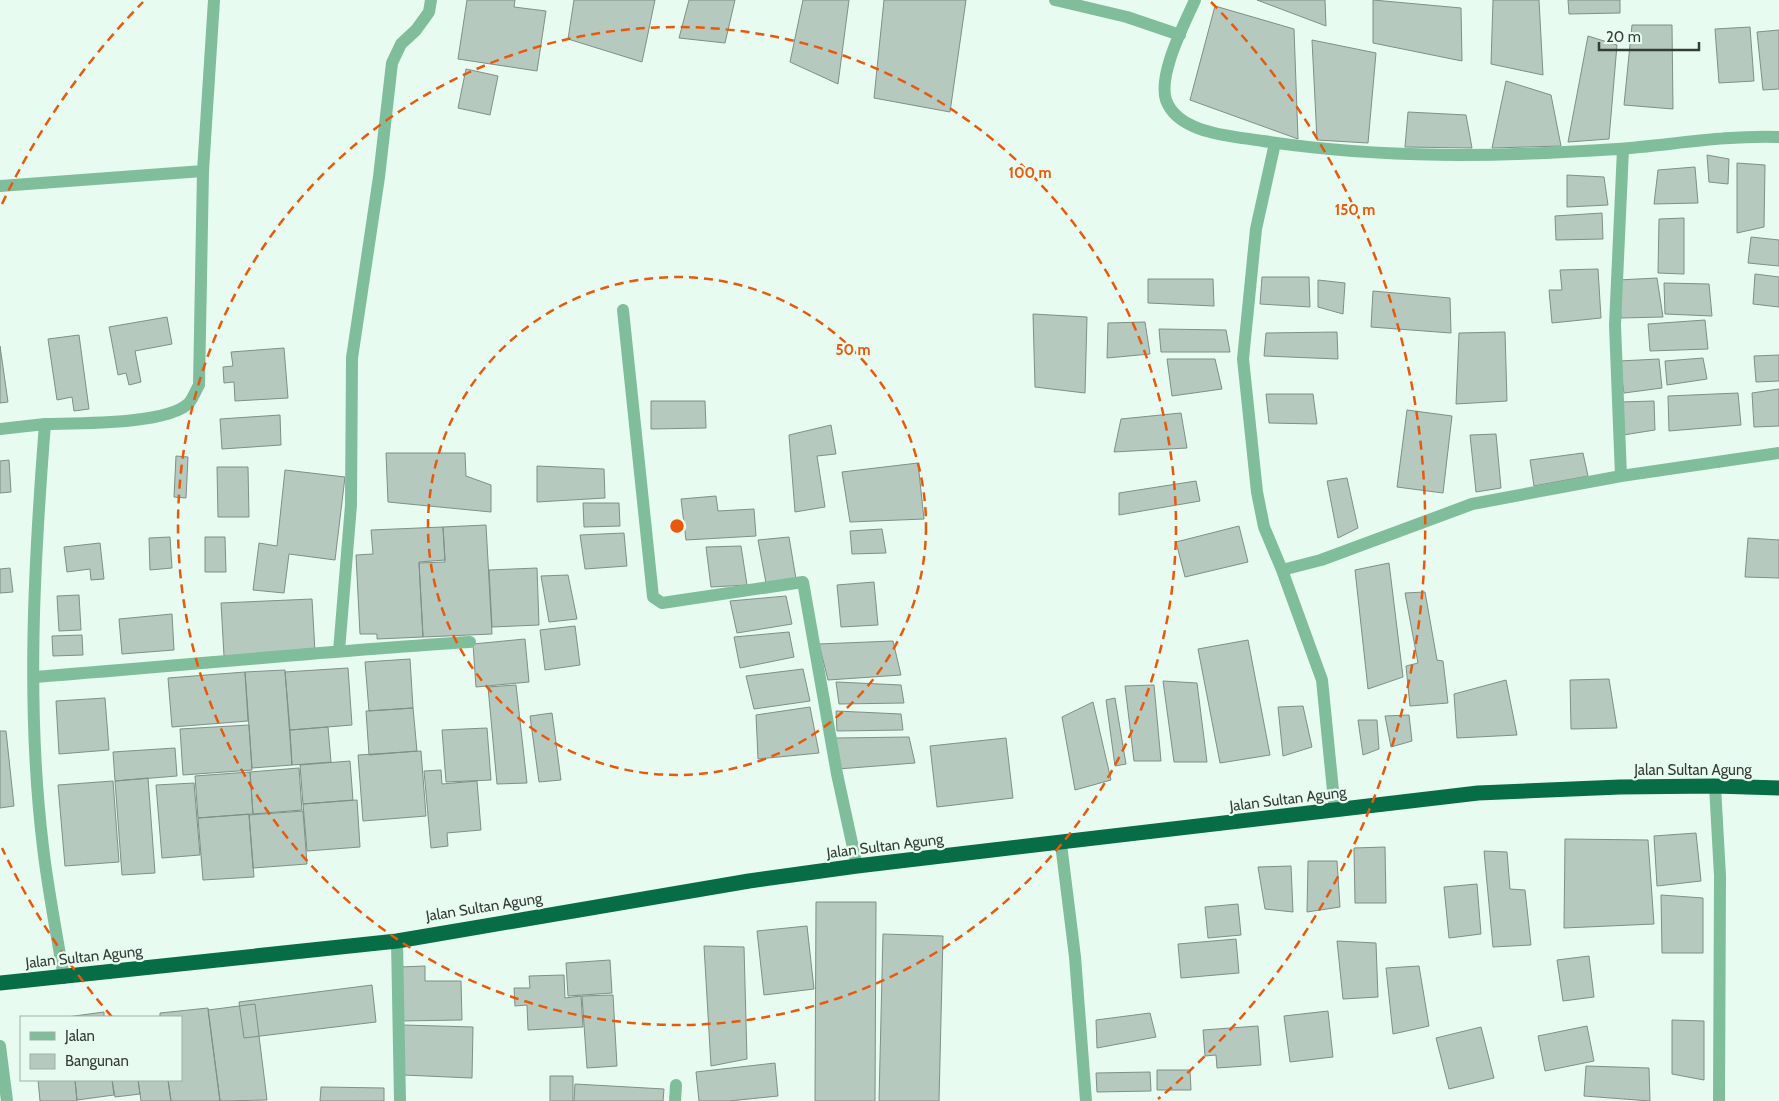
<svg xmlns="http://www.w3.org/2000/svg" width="1779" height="1101" font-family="Cabin,sans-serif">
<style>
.building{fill:#b6c9be;stroke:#7f9086}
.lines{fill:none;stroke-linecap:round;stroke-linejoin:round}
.minor{stroke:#80bd9b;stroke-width:12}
.highway{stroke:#076d46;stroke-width:15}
.ring{fill:none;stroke:#e8590c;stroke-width:2.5;stroke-dasharray:9 6}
.labels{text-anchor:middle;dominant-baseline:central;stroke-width:4.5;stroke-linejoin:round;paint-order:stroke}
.street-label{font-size:15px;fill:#343c37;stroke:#e8fbf0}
.centre{fill:#e8590c;stroke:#e8fbf0;stroke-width:2.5}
.ring-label{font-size:15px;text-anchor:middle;font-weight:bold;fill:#e8590c;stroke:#e8fbf0;stroke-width:4.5;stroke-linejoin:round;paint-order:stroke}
</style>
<rect width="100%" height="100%" fill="#e8fbf0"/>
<!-- building -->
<path class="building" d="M467,0H515L514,7L546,11L537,71L458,59Z
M574,0H655L642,62L568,39Z
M689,0H735L725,43L679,38Z
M803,0H849L838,84L790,62Z
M884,0H966L950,112L874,98Z
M1257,0H1325L1326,26Z
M1373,0L1461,8L1462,61L1373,43Z
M1493,0H1539L1543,75L1491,64Z
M1568,0H1620V13L1569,14Z
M1215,6L1294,29L1298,139L1190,100Z
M1632,25H1672L1673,109L1624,105Z
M1750,27L1754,81L1719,83L1715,29Z
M1779,30V89L1763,90L1757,32Z
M1588,36L1617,45L1609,139L1568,142Z
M1312,40L1376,53L1368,143L1317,140Z
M466,69L498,76L490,115L458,108Z
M1506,81L1551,95L1561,146L1492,148Z
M1408,112L1466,115L1472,148L1405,147Z
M1707,155L1729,159L1728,184L1709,182Z
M1737,163L1765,165L1764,227L1737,233Z
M1695,167L1698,203L1654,204L1658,170Z
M1567,175L1604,177L1608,205L1567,207Z
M1602,213L1603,239L1556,240L1555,216Z
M1684,218V274L1658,273L1659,219Z
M1751,237L1779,240V266L1748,263Z
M1598,269L1601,318L1552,323L1549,290H1562L1560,270Z
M1755,274L1779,277V307L1753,304Z
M1262,277H1309L1310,307L1260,304Z
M1657,278L1663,317L1621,318L1618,280Z
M1148,279H1213L1214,306L1148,303Z
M1318,280L1345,283L1343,314L1318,307Z
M1664,283L1709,284L1712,316L1665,314Z
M1373,291L1450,298L1451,333L1371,327Z
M1033,314L1087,317L1085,393L1035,387Z
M167,317L172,344L135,351L141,382L129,385L126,373L118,375L109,327Z
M1705,320L1708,349L1650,351L1648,324Z
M1145,322L1150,354L1107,358L1108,323Z
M1159,329L1226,330L1230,352H1161Z
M1337,332L1338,359L1264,356L1266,333Z
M1505,332L1507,401L1456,404L1459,333Z
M79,335L89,409L74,411L72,397L57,400L48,339Z
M0,346L8,402L0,403Z
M284,348L288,398L235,401L234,382L224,383L223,367L233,366L231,352Z
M1779,355V381L1756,382L1754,356Z
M1703,358L1707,379L1667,385L1665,361Z
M1167,359H1215L1222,389L1172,396Z
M1659,359L1662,388L1624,393L1619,361Z
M1779,389V426L1754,427L1752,393Z
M1738,393L1741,425L1669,431L1668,396Z
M1266,394H1313L1317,424L1269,423Z
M651,401H705L706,428L651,429Z
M1654,401L1655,430L1623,435L1621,402Z
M1407,410L1452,416L1443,493L1397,487Z
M1181,413L1187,448L1114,452L1121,419Z
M280,415L281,445L222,449L220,419Z
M831,425L836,454L817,456L825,507L795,512L789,435Z
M1496,434L1501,488L1476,492L1470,435Z
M386,453H465L466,476L491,485V512L388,502Z
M1583,453L1588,476L1534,486L1530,460Z
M176,456L188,457L186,498L174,497Z
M9,460L11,492L0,493V461Z
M918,463L924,519L850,522L842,472Z
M537,466L604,469L605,498L537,502Z
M217,467H248L249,517H218Z
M285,470L345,477L335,560L289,554L284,593L253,590L259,543L277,546Z
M1347,478L1358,528L1338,538L1327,481Z
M1196,481L1200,501L1119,515V493Z
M716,496L718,511L754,509L756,536L686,540L681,499Z
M583,503H619L620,526L584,527Z
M486,525L492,634L423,637L419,563L445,562L443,527Z
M1239,526L1248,562L1185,577L1176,542Z
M443,527L445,560L419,562L423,637L377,639V634H360L356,555L373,554L371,530Z
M882,529L886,553L852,554L850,531Z
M624,533L627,566L585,569L580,535Z
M170,537L172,568L150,570L149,538Z
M205,537H225L226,572H205Z
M789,537L796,579L766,583L758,540Z
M1748,538L1779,540V578L1745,577Z
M100,543L104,579L91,580L90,569L67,572L64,547Z
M741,546L747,585L711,587L706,547Z
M1389,563L1403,677L1368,689L1355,570Z
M10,568L13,592L0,593V569Z
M537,568L539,625L492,627L489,570Z
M568,575L577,619L549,622L541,576Z
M874,582L878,625L841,627L837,585Z
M1425,592L1437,660L1443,661L1448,703L1410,706L1406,666L1418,663L1405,593Z
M79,595L81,630L59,631L57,596Z
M786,596L792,624L737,633L730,601Z
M312,599L315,652L224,656L221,603Z
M172,614L174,650L122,654L119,619Z
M575,626L580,665L545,670L540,630Z
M789,632L794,657L740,668L734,637Z
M82,635L83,655L53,656L52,636Z
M525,639L529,682L476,687L473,644Z
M1248,640L1270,755L1220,763L1198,649Z
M893,641L901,675L828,680L819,644Z
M410,659L413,708L369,711L365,662Z
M348,668L352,725L290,730L285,672Z
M803,669L810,701L754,709L746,676Z
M285,670L292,765L252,768L245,672Z
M245,672L248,721L172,727L168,678Z
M1609,679L1617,728L1571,729L1570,680Z
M1506,680L1517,735L1457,738L1454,694Z
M1163,681L1197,683L1207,762H1174Z
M836,682L901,685L904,703L839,704Z
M516,685L527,783L497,784L488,687Z
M1154,685L1161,761H1134L1125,686Z
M105,698L109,750L59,754L56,701Z
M1115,698L1126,764L1115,766L1106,700Z
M1093,702L1111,780L1075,790L1062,717Z
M1303,706L1312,747L1283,756L1278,707Z
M810,707L819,753L758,759L756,715Z
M413,708L417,751L369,755L366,711Z
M836,711L901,714L903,730L837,731Z
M552,713L561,780L539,782L530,716Z
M1409,715L1412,741L1391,747L1385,716Z
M1358,720H1377L1379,749L1363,755Z
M249,725L252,770L183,775L180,729Z
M328,727L331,762L292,765L290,730Z
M487,728L491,780L446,782L442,730Z
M0,731H6L14,806L0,808Z
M909,737L915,763L838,769L835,738Z
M1006,738L1013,798L937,807L930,746Z
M175,748L177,776L115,781L113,752Z
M421,751L426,816L363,821L358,755Z
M350,761L353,800L303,804L300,765Z
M299,768L302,810L253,814L250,772Z
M441,770L442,784L477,781L481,830L447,833L448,846L431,848L424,771Z
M250,772L253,814L198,818L195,776Z
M148,778L155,873L122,875L115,781Z
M113,781L119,862L65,866L58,785Z
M194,783L200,855L162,858L156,785Z
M357,800L360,847L307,851L303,804Z
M303,811L307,864L253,868L249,815Z
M249,814L254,877L203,880L198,818Z
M1696,833L1701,881L1657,886L1654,836Z
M1565,839L1648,840L1654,924L1564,928Z
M1385,847L1386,903H1355L1354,848Z
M1484,851L1507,852L1510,889L1525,890L1531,945L1493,947Z
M1308,861H1337L1340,907L1307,912Z
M1291,866L1293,912L1265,909L1258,867Z
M1477,884L1481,934L1449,938L1444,887Z
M1661,895L1703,898V953H1662Z
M816,902H876L875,1101H815Z
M1238,904L1241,935L1208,938L1205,907Z
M807,926L814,989L764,995L757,931Z
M883,934L943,936L939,1101H879Z
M1236,939L1239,973L1181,978L1178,944Z
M1337,941L1376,943L1378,997L1343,999Z
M704,946L744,947L747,1059L711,1066Z
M1589,956L1594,997L1563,1001L1557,960Z
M610,960L612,993L568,996L566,963Z
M425,966V981H461L462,1020L399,1021V967Z
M1419,966L1429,1026L1393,1034L1386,968Z
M564,975L565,998L581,996L583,1027L528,1030L527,1005L515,1006L514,988H530L529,976Z
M372,985L376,1022L244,1038L239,1002Z
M613,995L617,1066L587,1068L582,996Z
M255,1004L267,1100L220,1101L208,1010Z
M208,1008L220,1101H171L168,1080H181V1017H160V1013Z
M1328,1011L1333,1057L1290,1062L1284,1016Z
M104,1012V1017H67Z
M1150,1013L1156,1037L1097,1048L1096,1020Z
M1672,1020L1704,1021V1080L1672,1074Z
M403,1025L473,1027L472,1078L403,1075Z
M1258,1026L1261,1065L1217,1068L1216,1055L1205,1056L1203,1030Z
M1587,1026L1594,1061L1545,1071L1538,1036Z
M1481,1027L1494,1078L1449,1089L1436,1038Z
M775,1063L778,1096L729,1101H699L696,1072Z
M1586,1066L1649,1068L1650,1101L1584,1096Z
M1157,1070H1190L1191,1090H1157Z
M1150,1072L1151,1091L1097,1092L1096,1073Z
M550,1076H573V1101H550Z
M38,1080H75L77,1101H40Z
M75,1080H112L114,1095L77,1100Z
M112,1080H138L140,1094L115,1097Z
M138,1080H168L171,1101H141Z
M575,1084L664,1089L663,1101H574Z
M321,1087L384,1088V1101H320Z"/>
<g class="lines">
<!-- minor -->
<path class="minor" d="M1055,0L1127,17L1180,35
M1195,0C1184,25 1158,74 1166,100C1178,134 1233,136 1263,141C1381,159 1498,157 1617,149C1671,145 1725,135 1779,137
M1275,143L1256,229L1243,359L1257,492L1264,527L1282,570L1321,560L1472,504L1621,476L1779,453
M0,186L203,171
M623,310L653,597L662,603L803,582L837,774L857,866
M0,429L45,424
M1621,476L1615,325L1623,149
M1282,570L1322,680L1335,811
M339,651L351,505L352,358L379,177L392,63L401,44L416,30L429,12L431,0
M35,677C180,666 324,651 470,642
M1715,786L1720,876L1719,1101
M1061,844L1075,957L1086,1101
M397,941L400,1101
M64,978C57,935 48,891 43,847C26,707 34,564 45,424C77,423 167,425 189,403C193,398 196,390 199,385L203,171L214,0
M0,1046L7,1101
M675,1101L676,1085"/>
<!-- highway -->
<path class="highway" d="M0,983L397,941L749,881L857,866L1478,793L1620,787L1715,786L1779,788"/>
</g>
<!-- distance rings -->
<g class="ring">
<circle cx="677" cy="526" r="249"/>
<circle cx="677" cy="526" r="499"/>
<path d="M112 1017A748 748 0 0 1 2 848M2 204A748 748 0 0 1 143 2M1211 2A748 748 0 0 1 1158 1099"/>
</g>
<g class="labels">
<!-- street labels -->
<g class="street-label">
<text x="1693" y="770">Jalan Sultan Agung</text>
<text transform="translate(1288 799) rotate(-7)">Jalan Sultan Agung</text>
<text transform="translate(885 846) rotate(-7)">Jalan Sultan Agung</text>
<text transform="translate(484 907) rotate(-9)">Jalan Sultan Agung</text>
<text transform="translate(84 957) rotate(-6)">Jalan Sultan Agung</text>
</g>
</g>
<circle cx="677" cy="526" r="8" class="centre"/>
<g class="ring-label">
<text x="1030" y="178">100 m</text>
<text x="1355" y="215">150 m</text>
<text x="853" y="355">50 m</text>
</g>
<!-- legend -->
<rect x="20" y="1016" width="162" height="65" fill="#e8fbf0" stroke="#a0afa6"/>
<rect x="30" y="1032" width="25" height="8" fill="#80bd9b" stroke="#a0afa6"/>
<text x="65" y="1041" font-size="15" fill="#343c37">Jalan</text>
<rect x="30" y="1054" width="25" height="15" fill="#b6c9be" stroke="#a0afa6"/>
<text x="65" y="1066" font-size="15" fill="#343c37">Bangunan</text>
<!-- scale -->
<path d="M1599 42v8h100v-8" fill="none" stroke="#343c37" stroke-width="2.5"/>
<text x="1606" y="42" font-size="15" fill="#343c37" stroke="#e8fbf0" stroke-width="4" paint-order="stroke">20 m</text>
</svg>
